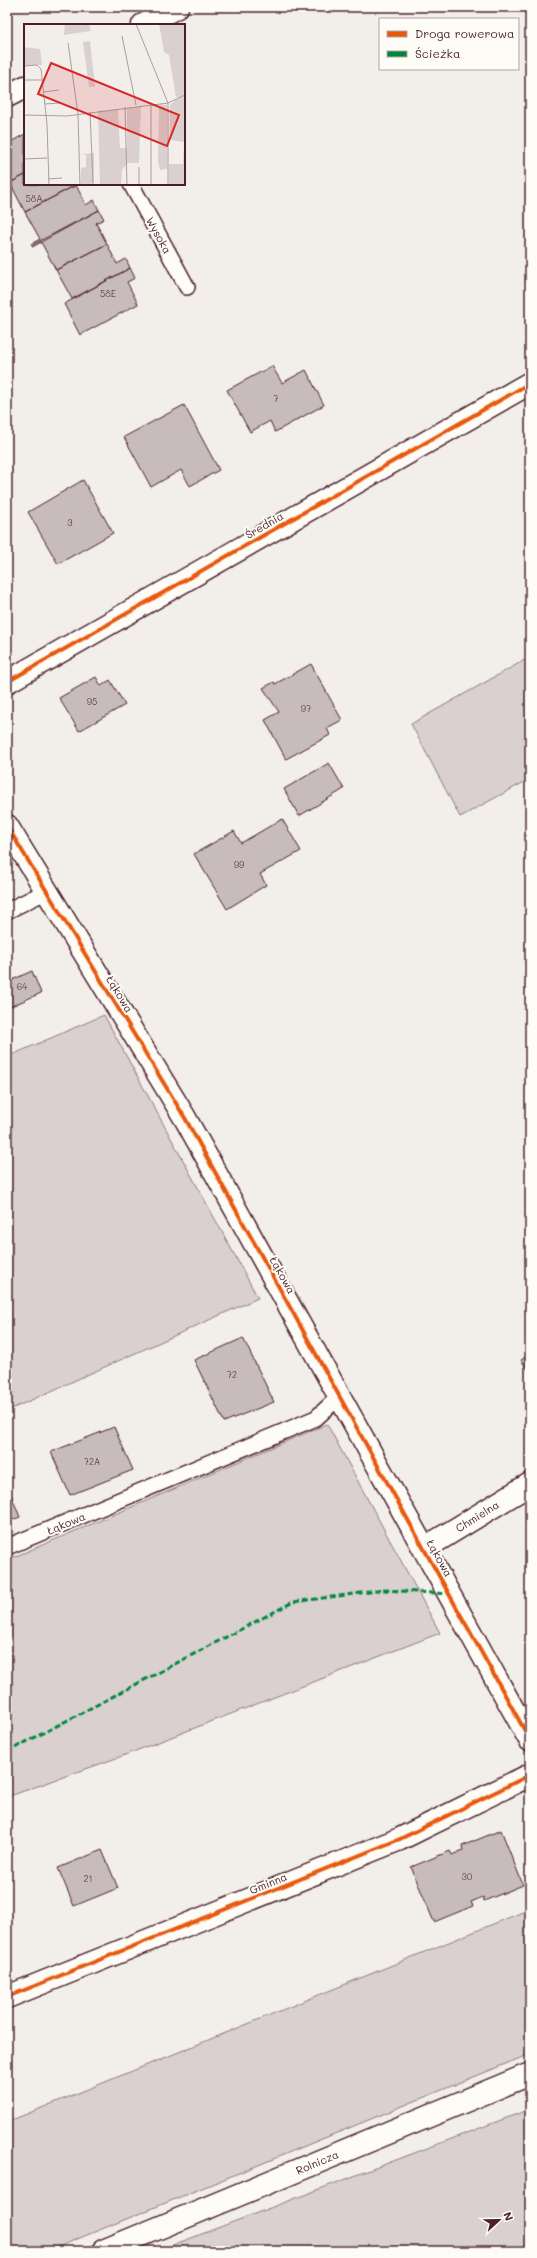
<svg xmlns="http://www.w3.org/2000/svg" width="537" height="2258" font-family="Mali,sans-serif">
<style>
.green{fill:#d9d0cf;stroke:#92787d}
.building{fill:#c8bbbb;stroke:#4a1f2b}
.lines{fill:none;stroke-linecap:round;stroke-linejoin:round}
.service-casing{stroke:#4a1f2b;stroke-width:18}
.minor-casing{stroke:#4a1f2b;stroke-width:25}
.tertiary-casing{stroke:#4a1f2b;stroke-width:25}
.service{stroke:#fdfcf7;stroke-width:15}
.minor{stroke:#fdfcf7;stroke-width:22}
.tertiary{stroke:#fdfcf7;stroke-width:22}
.quiet{stroke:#00873e;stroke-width:3;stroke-dasharray:6 3;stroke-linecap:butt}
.cycleway-casing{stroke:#fdfcf7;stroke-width:6}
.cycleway{stroke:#e8590c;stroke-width:4}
.labels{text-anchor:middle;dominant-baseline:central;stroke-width:4;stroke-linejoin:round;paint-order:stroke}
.number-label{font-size:9px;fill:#6a464f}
.street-label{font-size:11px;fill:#4a1f2b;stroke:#fdfcf7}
.inset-road{fill:none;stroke:#af9c9e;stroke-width:1}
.view{fill:#d62828;fill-opacity:0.15;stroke:#d62828;stroke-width:2}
.inset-edge{fill:none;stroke:#4a1f2b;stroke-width:2}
</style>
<rect width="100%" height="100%" fill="#f2efeb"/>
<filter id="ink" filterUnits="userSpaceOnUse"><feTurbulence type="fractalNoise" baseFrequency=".025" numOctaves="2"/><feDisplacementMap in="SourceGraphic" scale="8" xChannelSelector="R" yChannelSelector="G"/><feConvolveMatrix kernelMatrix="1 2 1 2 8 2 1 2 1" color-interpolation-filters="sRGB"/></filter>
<g filter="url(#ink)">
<!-- green -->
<path class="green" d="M530,657V779L460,817L411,724Z
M104,1015L258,1298L7,1411V1057Z
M327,1424L440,1633L125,1755L7,1797V1560Z
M530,1909V2054L48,2251H7V2122Z
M530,2109V2251H157Z"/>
<!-- building -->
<path class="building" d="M25,134V175L7,184V144Z
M25,175V184L76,185L25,212L10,183Z
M76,185L86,205L94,200L99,210L32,245L31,244L40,239L25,212Z
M99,210L104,219L96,223L107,244L56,270L41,242L32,247Z
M107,244L117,264L126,259L130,268L72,299L56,270Z
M130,268L135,278L127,282L138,304L80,335L64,304Z
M272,366L282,383L306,370L324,405L275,432L270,421L250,432L227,390Z
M184,405L219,470L190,486L181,470L151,487L124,437Z
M83,480L113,533L58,564L28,512Z
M311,664L342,720L327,728L330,735L286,759L265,720L279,712L263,688L274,682L275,684Z
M96,677L101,686L110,680L125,705L79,731L59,698Z
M329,763L344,789L299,816L284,789Z
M282,819L301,851L260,874L266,885L227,909L194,854L234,831L241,843Z
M7,970L12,980L32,971L41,993L7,1008Z
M243,1338L274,1402L224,1422L194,1360Z
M530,1354V1373L521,1360Z
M114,1427L133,1470L70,1495L51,1452Z
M7,1485L20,1517L7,1522Z
M501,1830L523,1885L484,1901L483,1897L471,1902L473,1906L434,1922L411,1867L450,1851L452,1855L463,1850L462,1846Z
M102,1850L118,1888L74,1906L58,1868Z"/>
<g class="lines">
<!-- service casing -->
<g class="service-casing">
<path id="service" d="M131,184L187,287
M7,911L47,891
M7,1547L316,1418L340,1396"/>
</g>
<!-- minor casing -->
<g class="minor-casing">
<path id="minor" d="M143,25L177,7
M7,96L25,87
M7,682L530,383
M7,826L185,1118L530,1740
M425,1548L530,1484
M7,1997L400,1839L530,1775"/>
</g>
<!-- tertiary casing -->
<g class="tertiary-casing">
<path id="tertiary" d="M103,2251L530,2074"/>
</g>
<!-- service -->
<use href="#service" class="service"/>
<!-- minor -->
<use href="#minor" class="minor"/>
<!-- tertiary -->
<use href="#tertiary" class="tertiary"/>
<!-- quiet -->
<path class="quiet" d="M7,1752L293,1602L384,1590L450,1594"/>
<!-- cycleway casing -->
<g class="cycleway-casing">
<path id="cycleway" d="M7,682L530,383
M7,826L185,1118L530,1740
M7,1997L400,1839L530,1775"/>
</g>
<!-- cycleway -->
<use href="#cycleway" class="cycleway"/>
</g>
</g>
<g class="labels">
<!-- number labels -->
<g class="number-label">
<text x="34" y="198">58A</text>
<text x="108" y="293">58E</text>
<text x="276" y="398">7</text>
<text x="70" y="522">3</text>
<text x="92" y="701">95</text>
<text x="306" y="708">97</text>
<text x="239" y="864">99</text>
<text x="22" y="986">64</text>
<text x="232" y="1374">72</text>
<text x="92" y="1461">72A</text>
<text x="467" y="1876">30</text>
<text x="88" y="1878">21</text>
</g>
<!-- street labels -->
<g class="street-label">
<text transform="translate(159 235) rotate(61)">Wysoka</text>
<text transform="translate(264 525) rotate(-30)">Średnia</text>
<text transform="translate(120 994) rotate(59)">Łąkowa</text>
<text transform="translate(283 1275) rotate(61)">Łąkowa</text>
<text transform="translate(477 1516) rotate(-32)">Chmielna</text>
<text transform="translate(66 1523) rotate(-23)">Łąkowa</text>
<text transform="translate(440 1558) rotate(61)">Łąkowa</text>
<text transform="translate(268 1883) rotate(-22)">Gminna</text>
<text transform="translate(317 2162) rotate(-23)">Rolnicza</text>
</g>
</g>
<!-- overview -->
<g transform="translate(24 24)">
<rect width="161" height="161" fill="#f2efeb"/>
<path d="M41,0H65L67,7L40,11ZM135,0H161V161H145V140H159L160,118L146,116V81L155,73H152L145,31L140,28ZM66,17L71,63H65L59,18ZM0,23L16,25L18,41H0ZM135,80L143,81V145L136,146L134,138ZM117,82L115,139H104L98,146L97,161H76L74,87L94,85L96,124H103V84ZM70,129V161H57V144L62,143V131H56Z" fill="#d9d0cf"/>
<path class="inset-road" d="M112,0L144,79V161M98,12L112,81M44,19L54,90L56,161M0,42L13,41L17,45L23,100L25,161M0,56H18M20,68L35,66M21,80L35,79M101,83L103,161M66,88L69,159M0,91L43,92L144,79L161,71M0,135L23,134M24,155L38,154M115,161V143M127,161V80"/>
<path class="view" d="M27,39L155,91L143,122L14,70Z"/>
<rect width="161" height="161" class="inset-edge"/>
</g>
<!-- margin -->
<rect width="537" height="2258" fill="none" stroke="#fdfcf7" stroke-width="24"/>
<rect x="12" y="12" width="513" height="2234" fill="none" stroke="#4a1f2b" stroke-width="1.5" filter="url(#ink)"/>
<!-- legend -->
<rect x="379" y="18" width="140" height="52" fill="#fdfcf7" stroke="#b5a4a5"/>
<rect x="387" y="31" width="20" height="6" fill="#e8590c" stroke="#b5a4a5"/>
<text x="415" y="38" font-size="12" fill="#4a1f2b">Droga rowerowa</text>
<rect x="387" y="51" width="20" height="6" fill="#00873e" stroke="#b5a4a5"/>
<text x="415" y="58" font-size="12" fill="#4a1f2b">Ścieżka</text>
<!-- north arrow -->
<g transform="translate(499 2220) rotate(68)" stroke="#fdfcf7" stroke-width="3" paint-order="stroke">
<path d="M0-3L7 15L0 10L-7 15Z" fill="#4a1f2b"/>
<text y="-6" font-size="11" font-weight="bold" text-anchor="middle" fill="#4a1f2b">N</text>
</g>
</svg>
